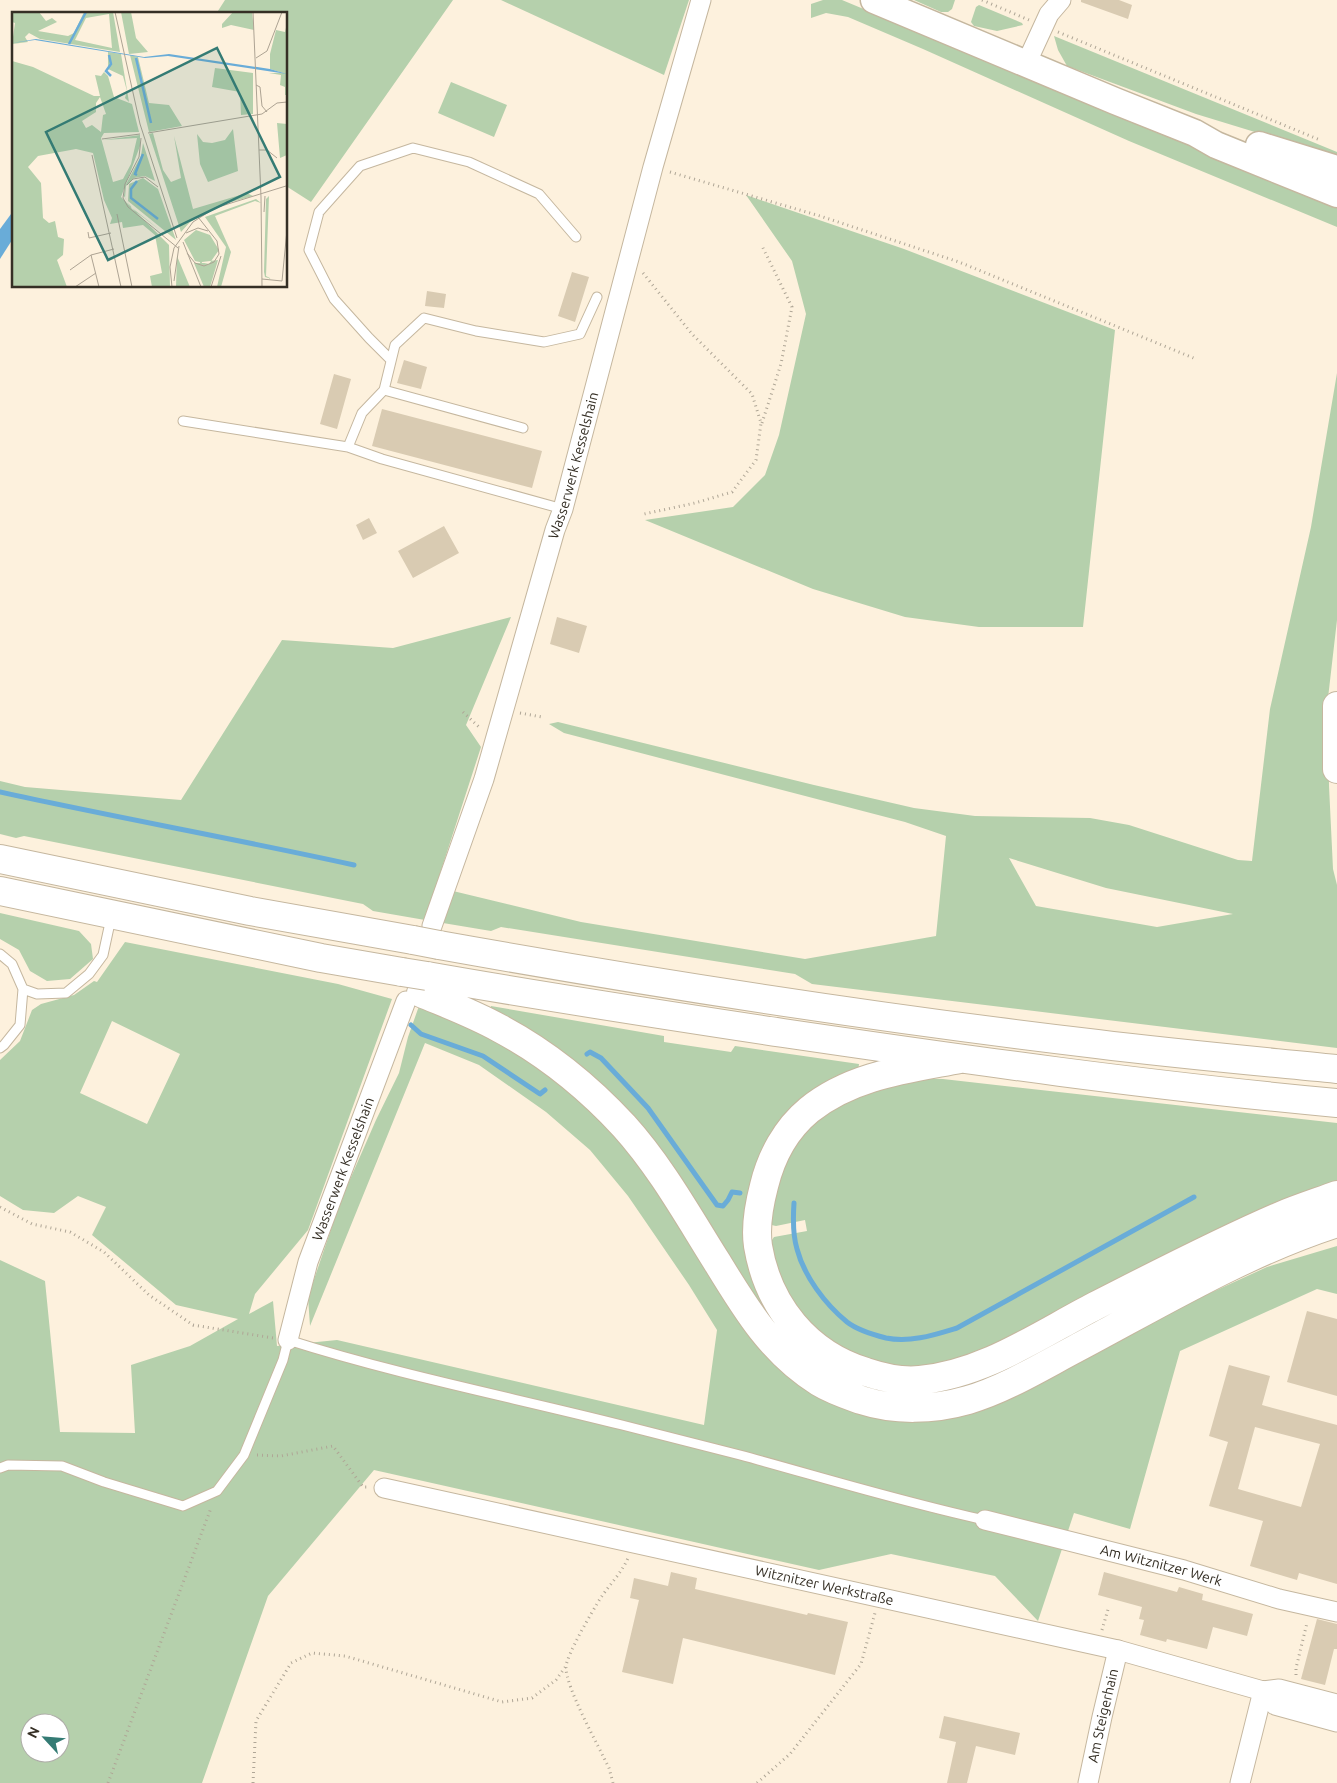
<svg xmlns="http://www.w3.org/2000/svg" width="1337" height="1783" font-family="Ubuntu,sans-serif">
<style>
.green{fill:#b5d0ac;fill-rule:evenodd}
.water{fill:#69acd8}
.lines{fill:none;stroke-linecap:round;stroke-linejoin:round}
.stream{stroke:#69acd8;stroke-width:5}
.building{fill:#d9cbb2;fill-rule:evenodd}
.service-casing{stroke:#c5b79f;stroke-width:11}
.minor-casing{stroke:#c5b79f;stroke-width:21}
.secondary-casing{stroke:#c5b79f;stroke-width:29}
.primary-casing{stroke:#c5b79f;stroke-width:30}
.motorway-casing{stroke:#c5b79f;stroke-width:30}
.path{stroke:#afa696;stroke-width:3;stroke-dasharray:1 4;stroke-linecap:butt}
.service{stroke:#fff;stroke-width:9}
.minor{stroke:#fff;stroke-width:19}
.secondary{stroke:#fff;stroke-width:26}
.primary{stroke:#fff;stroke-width:28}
.motorway{stroke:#fff;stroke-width:28}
.motorway-bridge-casing{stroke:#c5b79f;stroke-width:30;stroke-linecap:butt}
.motorway-bridge{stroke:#fff;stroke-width:28}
.labels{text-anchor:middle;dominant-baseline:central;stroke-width:4;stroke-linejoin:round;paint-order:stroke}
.street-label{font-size:14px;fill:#352f25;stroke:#fff}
.inset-river{fill:none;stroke:#69acd8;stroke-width:2.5}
.inset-road{fill:none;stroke:#ada393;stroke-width:1}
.view{fill:#347b74;fill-opacity:0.15;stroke:#347b74;stroke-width:2.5}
.inset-edge{fill:none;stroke:#352f25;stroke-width:2.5}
</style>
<rect width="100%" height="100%" fill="#fdf1dd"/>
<!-- green -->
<path class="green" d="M225,0H453L311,202L286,186V14H216Z
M501,0H689L664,75Z
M823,0H842L1337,207V227L1129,141L923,49L848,17L826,13L811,18V4Z
M914,0H955L952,9L948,12H941Z
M979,5L1022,23L1023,25L997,31L974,26L971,22L976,7Z
M1054,36L1337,152V157L1196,114L1067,66L1058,50Z
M451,82L507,105L494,137L438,113Z
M746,195L904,249L1115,330L1083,627H979L905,617L813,589L645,520L733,507L765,475L779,435L806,314L792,261Z
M1337,373V620L1328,698L1329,786L1333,869L1337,885V1048L812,984L795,974L501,927L491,931L443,923L453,891L581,922L805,959L936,936L946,836L905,822L564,733L549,724L558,722L814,785L914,808L975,816L1090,818L1129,825L1238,860L1252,861L1270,709L1311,527ZM1009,858L1106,888L1233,914L1157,927L1036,906Z
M511,617L466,725L481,747L425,920L373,911L363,904L24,836L16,838L0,834V781L25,787L181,800L282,640L393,648Z
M0,913L79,931L91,944L93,959L70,979L47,981L30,971L19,950L0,939Z
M125,942L338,984L392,999L308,1230L255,1294L249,1314L273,1301L277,1346L337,1340L704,1425L717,1330L689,1285L628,1196L590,1150L546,1112L479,1065L425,1043L310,1326L308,1297L341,1200L376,1120L399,1073L408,1037L419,1006L506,1044L550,1074L629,1147L721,1288L884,1419L1130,1335L1195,1300L1267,1267L1337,1246V1294L1317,1289L1180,1351L1130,1529L1074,1513L1038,1621L995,1576L891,1554L819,1570L374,1470L268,1596L202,1783H0V1260L45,1281L60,1432L135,1433L131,1365L190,1346L238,1319L176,1305L92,1235L106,1207L78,1196L54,1213L23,1210L0,1196V1060L20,1041L32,1010L41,1004L74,995L94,981L97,982ZM112,1021L180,1054L147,1124L80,1093ZM30,1723H60V1753H30Z
M491,1006L664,1036V1042L731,1052L735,1046L859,1064L858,1073L762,1161L771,1311L908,1388L1223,1252L1003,1376L951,1394L887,1397L833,1380L779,1339L678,1182L490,1014Z
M906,1078L943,1079L1337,1123V1185L956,1364L892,1369L823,1341L785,1299L768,1246L774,1237L807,1231L805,1220L776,1226L767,1224L784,1154L827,1106Z"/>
<!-- water -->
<path class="water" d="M14,210V237L0,259V229Z"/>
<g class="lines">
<!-- stream -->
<path class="stream" d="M0,792C118,818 236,839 354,865
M411,1025L421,1034L483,1056L540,1094L545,1090
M587,1054L590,1052L601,1058L648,1108L717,1205L723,1206L728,1200L732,1192L740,1193
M794,1203C793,1218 793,1236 797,1249C804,1276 825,1304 847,1322C856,1329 874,1335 886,1338C910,1343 934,1335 957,1328L1194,1197"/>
</g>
<!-- building -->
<path class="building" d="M1081,0H1119L1132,5L1128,19L1081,2Z
M572,272L589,277L575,322L558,316Z
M427,291L446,294L444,308L425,306Z
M404,360L427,367L421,389L397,383Z
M334,374L351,379L337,429L320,424Z
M382,409L542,451L532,488L372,446Z
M369,518L377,533L363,540L356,525Z
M444,526L459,553L413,578L398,551Z
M557,617L587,626L579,653L550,644Z
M1307,1311L1337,1319V1396L1287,1382Z
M1229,1365L1270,1376L1262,1405L1337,1425V1584L1299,1573L1297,1580L1250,1566L1263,1521L1209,1506L1228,1442L1209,1436ZM1255,1427L1320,1444L1301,1507L1238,1489Z
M671,1572L697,1578L695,1589L807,1615L808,1613L848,1622L835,1675L683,1638L673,1684L622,1672L639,1600L630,1598L634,1578L668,1586Z
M1104,1572L1177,1592L1179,1587L1203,1594L1202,1600L1253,1614L1247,1636L1213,1627L1207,1649L1167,1639L1166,1642L1140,1635L1144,1620L1139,1619L1142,1607L1098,1595Z
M1317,1619L1337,1624V1649H1334L1325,1685L1301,1679Z
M944,1716L1020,1733L1015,1755L976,1746L967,1783H947L956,1742L939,1738Z"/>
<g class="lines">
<!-- service casing -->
<g class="service-casing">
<path id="service" d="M391,360L369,338L334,299L309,250L319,212L360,166L413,148L469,162L539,194L576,237
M384,390L395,345L424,318L476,331L544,342L580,334L597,297
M183,421L348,447L382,459L563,509
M348,447L362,413L384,390L523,428
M0,954L12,964L23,989L20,1025L4,1045L0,1048
M23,989L37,994L66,993L89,974L103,955L111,918
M0,1468L8,1465L62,1466L104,1482L183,1506L217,1491L244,1455L283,1360L288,1340C398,1375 511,1397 622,1425C661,1435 701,1445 740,1455C821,1477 902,1502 985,1520"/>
</g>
<!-- minor casing -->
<g class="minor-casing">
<g id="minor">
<path d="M1026,64L1049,14L1061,0"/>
<path id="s1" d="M432,926L484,779L555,530L563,509L653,167L701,0"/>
<path id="s2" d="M288,1340L308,1262L406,1001"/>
<path id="s3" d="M384,1488L1118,1650L1263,1691L1279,1689L1337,1704"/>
<path id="s4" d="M985,1520L1184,1570L1279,1599L1337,1612"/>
<path d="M1263,1691L1275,1705L1337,1722"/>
<path id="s5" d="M1088,1783L1102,1717L1118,1650"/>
<path d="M1240,1783L1263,1691"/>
</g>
</g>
<!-- secondary casing -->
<g class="secondary-casing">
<path id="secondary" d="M874,0L1115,101L1195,133L1216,145L1337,194
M1259,145L1337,169"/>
</g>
<!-- primary casing -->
<g class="primary-casing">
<path id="primary" d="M1337,706V769"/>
</g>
<!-- motorway casing -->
<g class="motorway-casing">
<path id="motorway" d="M0,859L250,911L413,940
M0,891L321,958L402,972
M439,945C657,984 877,1018 1097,1044C1177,1054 1257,1061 1337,1069
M427,976C545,997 664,1015 783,1033C967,1060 1152,1086 1337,1103
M421,993C447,1004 474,1014 499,1028C546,1053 588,1087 624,1126C661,1167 688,1216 717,1262C745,1308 772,1353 819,1382C832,1390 847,1395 861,1400C895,1411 933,1410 968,1400C1005,1389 1041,1367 1075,1349C1160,1304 1246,1252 1337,1223
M960,1059C908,1069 852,1075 809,1110C786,1129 771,1157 764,1186C759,1205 755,1226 758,1246C768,1306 807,1354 866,1372C884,1378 902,1382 920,1380C984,1374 1039,1335 1095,1306C1156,1275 1217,1243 1280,1216C1299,1208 1318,1202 1337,1195"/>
</g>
<!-- path -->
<path class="path" d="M982,0L1029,20
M1058,32L1320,140
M670,172L820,216L959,262L1196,359
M643,273L692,334L752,394L761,423L756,460L732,492L695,503L644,514
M762,423L781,364L792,307L762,246
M463,712L480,728
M520,713L542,717
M0,1207L32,1224L70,1232L104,1252L149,1295L193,1325L273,1338
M257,1455L281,1456L333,1446L363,1487H369
M1102,1630L1109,1606
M1296,1675V1668L1307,1623
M108,1783L211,1508
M253,1783L256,1721L291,1663L312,1653L345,1656L502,1702L532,1698L556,1680L566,1666
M613,1783L609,1768C599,1747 565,1686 566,1667C566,1656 593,1610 600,1599C609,1585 621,1574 628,1558
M757,1783L790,1754L861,1664L875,1613"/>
<!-- service -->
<use href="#service" class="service"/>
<!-- minor -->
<use href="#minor" class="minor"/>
<!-- secondary -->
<use href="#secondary" class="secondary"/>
<!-- primary -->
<use href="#primary" class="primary"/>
<!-- motorway -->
<use href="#motorway" class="motorway"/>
<!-- motorway-bridge casing -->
<g class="motorway-bridge-casing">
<path id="motorway-bridge" d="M413,940L439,945
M402,972L427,976"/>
</g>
<!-- motorway-bridge -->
<use href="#motorway-bridge" class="motorway-bridge"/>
</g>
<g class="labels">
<!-- street labels -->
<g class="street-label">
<text stroke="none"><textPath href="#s1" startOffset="482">Wasserwerk Kesselshain</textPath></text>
<text stroke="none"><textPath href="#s2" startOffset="180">Wasserwerk Kesselshain</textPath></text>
<text stroke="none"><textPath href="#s4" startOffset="182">Am Witznitzer Werk</textPath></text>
<text stroke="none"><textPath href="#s3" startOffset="451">Witznitzer Werkstraße</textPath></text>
<text stroke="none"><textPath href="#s5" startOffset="69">Am Steigerhain</textPath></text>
</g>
</g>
<!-- overview -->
<g transform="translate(12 12)">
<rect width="275" height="275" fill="#fdf1dd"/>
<path d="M0,0H27L34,9L40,6L45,10L26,19L56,24L62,21L72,0H101L108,40L28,27L17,21L13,25L16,30L0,32L3,11L0,10ZM97,2L100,36L63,28L74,6ZM109,0H119L124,26L136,40L117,42ZM221,0H240L242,18L219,13L210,16V12ZM275,11V83H273V75L268,73L269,63L257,61H271L258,57V42L264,18L273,20ZM96,40L109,42L117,90L113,86L115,79L111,64L96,57ZM118,43L126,45L137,91L157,93L170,114L137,120ZM0,49L21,55L82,84H88L83,63L89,64L92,60L96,64L102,85L120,92L127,120L92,121L89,126L101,170L111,167L119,152L125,126L92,128L128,123V134L109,185L157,233L158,275H140L138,264L150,261L143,223L131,213L111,216L110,210L98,212L100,206L92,188L81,141L64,137L26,144L16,155L29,171L31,206L37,211L43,209L46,225L52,227L51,243L45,248L55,275H0ZM88,85L94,102L91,103L89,120L80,113L74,116L70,109L84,100V91ZM203,56L241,61V102L229,103L228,80L200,75ZM265,111L275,112V143L268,146ZM221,117L226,159L196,170L188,152L185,122L191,130L200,131L213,128ZM141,121L151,158L159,170L169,166L162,124L181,197L235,181L241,184L212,192L178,210L169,220L137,122ZM131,131L143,169L133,164L122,166L114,174L113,186L120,196L148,218L120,197L112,184L113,174L129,144ZM131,166L146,177L164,228L116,189L117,172ZM257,184L254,264L260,267L253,265L252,260L254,187ZM244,187L249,191L243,189L203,204L219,240L209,275H205L214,235L193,205ZM184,218L198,223L207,238L197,252L183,249L172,228ZM165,244L178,275H164ZM206,248L198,275H192L182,251Z" fill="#b5d0ac" fill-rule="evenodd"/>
<path d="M24,27L132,45L157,42L258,57L275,62L156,44L133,46L23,28L0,31Z" fill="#69acd8"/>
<path class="inset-river" d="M57,32L74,0M97,43L99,52L94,59L99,64M124,46L139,111M125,163L123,162L131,142M125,169L119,177V186L146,207"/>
<path class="inset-road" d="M103,0L128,112L165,226M241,0L249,185M244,46L255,39L270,0M244,73L248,75L250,94L255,100M136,121L250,102L265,91L275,90M129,126L127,145L113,172L111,186L116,195L166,236M90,127L128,122M247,138H255L265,146M80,143L109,275M115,173L121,167L133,165L146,175M249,185L250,275M252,200L253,184M105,202L120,275M76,220L77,226L99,221M174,221L186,216L196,219M171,230L189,275M175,241L183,251L192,254L202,250L207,242L205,229L186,205M58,258L79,243M250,267L270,269L275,218M162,269L167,234M63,275L84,261M87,275L79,243L102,237M160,275L158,255L162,236L181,210L203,196L274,174M199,275L209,244"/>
<path class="view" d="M205,36L268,165L96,248L34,120Z"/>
<rect width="275" height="275" class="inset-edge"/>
</g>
<!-- north arrow -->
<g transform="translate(45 1738) rotate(296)"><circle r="24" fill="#ffffff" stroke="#aeaca8"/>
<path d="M0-4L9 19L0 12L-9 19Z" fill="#347b74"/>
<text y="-8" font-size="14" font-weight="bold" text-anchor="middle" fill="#352f25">N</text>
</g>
</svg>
